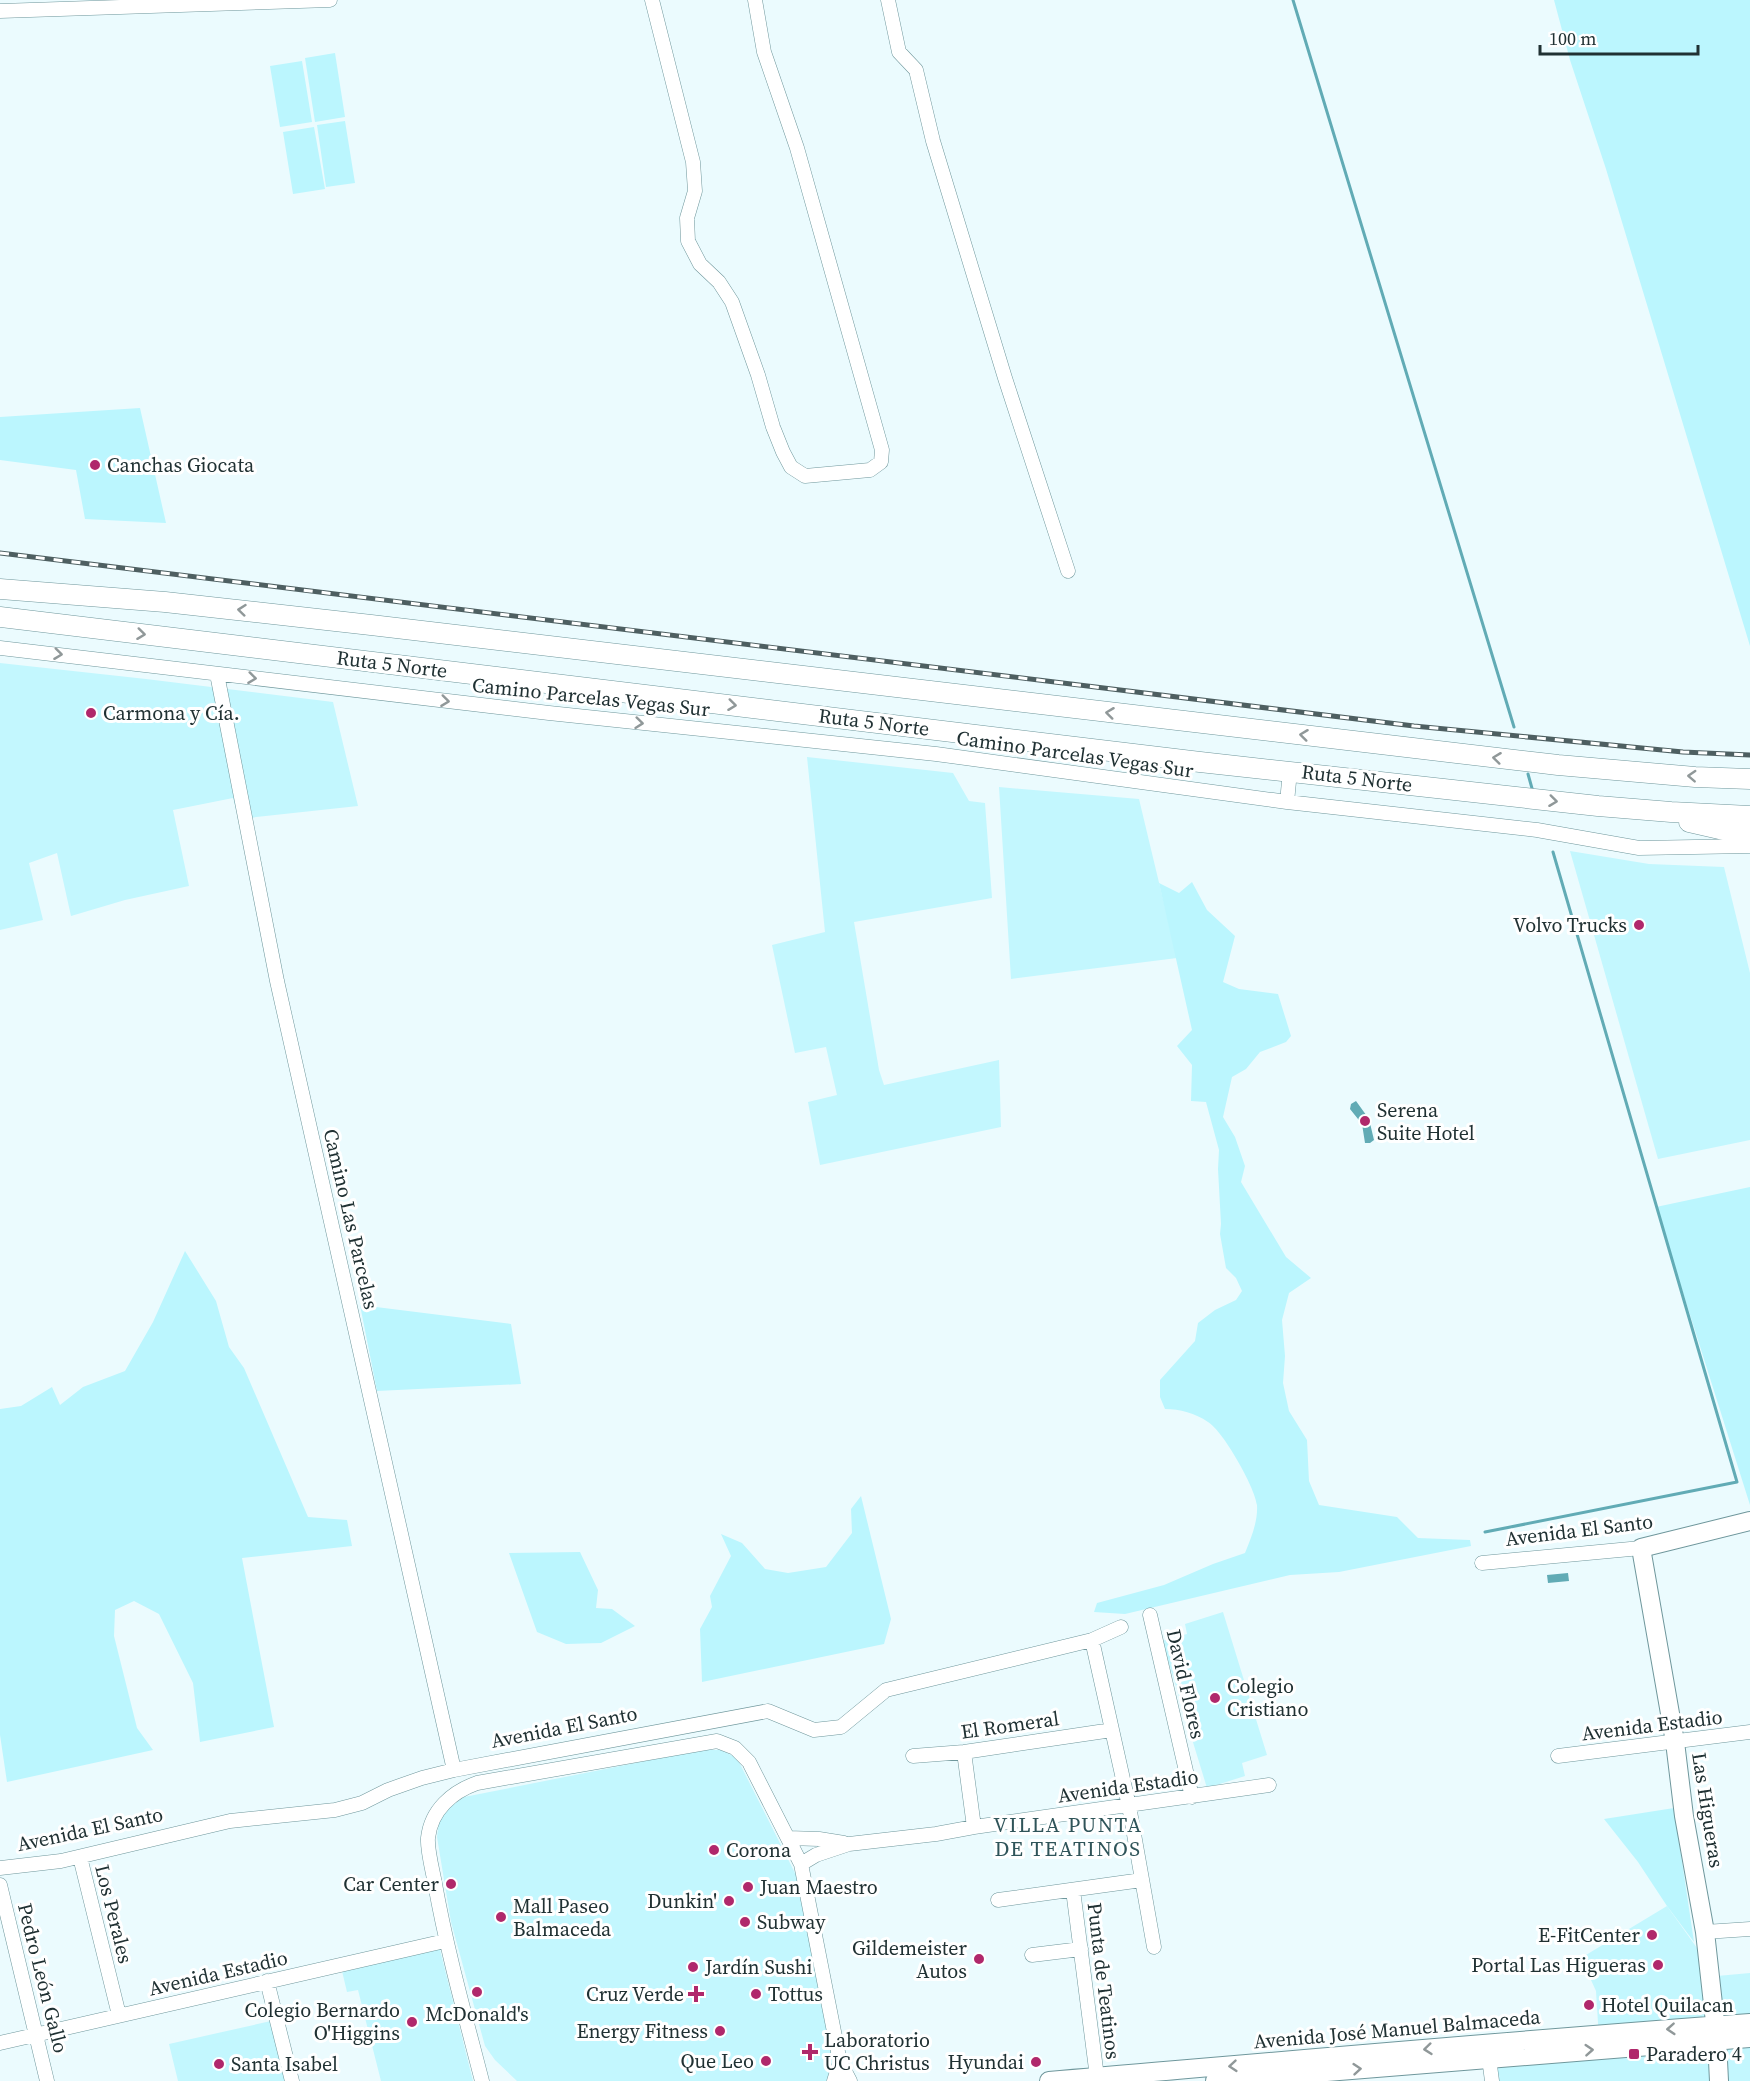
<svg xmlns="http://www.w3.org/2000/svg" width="1750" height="2081" font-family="'Source Serif 4',serif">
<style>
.built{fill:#c3f7fe}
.green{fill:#bbf6fe}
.water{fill:#61abb5}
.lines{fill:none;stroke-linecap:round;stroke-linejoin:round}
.stream{stroke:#61abb5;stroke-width:3}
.minor-casing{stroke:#6f979c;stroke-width:15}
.major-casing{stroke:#6f979c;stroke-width:20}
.highway-casing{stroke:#6f979c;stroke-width:21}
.minor{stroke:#fff;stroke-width:14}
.major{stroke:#fff;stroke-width:18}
.highway{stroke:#fff;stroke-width:20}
.rail-casing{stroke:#4e5f61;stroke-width:5}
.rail{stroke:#fff;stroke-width:3;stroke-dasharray:9;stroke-linecap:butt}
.oneway{stroke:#909899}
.poi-dot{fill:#b0286b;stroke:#fff;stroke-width:2}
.labels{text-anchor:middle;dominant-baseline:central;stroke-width:6;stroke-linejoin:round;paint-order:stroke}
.poi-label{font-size:20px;fill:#203133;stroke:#fff;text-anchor:start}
.street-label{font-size:20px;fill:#203133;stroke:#fff}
.neighbourhood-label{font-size:21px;letter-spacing:1.5px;fill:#2f5459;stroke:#fff}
</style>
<rect width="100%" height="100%" fill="#ebfbfe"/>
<!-- built -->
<path class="built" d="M0,663L146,679L333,702L358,806L239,819L233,798L173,810L189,886L125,900L71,916L57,853L29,863L43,920L0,930Z
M807,757L953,773L969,801L985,803L992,898L854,922L879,1070L884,1085L999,1060L1001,1127L820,1165L808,1102L837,1095L826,1047L795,1053L772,945L825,932Z
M999,787L1139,799L1177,958L1011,979Z
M1570,851L1649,864L1724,867L1750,973V1140L1658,1159Z
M1223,1612L1267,1755L1242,1763L1245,1776L1207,1788L1162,1641L1187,1634L1185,1624Z
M701,1750H721L737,1758L796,1875L838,2060L826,2081H517L495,2060L485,2046L451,1922L437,1837L439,1821L449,1808L464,1797Z
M1667,1906L1717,1976L1750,1973V2081H1497L1495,2068L1600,2055L1596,1991L1581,1958Z
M439,1946L473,2081H381L358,1990L347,1992L342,1971Z
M271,2021L286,2081H178L169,2044Z"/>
<!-- green -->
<path class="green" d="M1554,0H1750V646L1606,169L1570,60Z
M335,53L345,117L315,122L305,58Z
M302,61L312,122L280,127L270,66Z
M345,121L355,183L326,187L317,125Z
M314,127L325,189L293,194L283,132Z
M140,408L166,523L85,519L76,470L0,460V417Z
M1192,882L1207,910L1235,936L1223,982L1239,989L1278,994L1291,1036L1286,1042L1260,1052L1246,1069L1232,1077L1223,1117L1235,1137L1245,1166L1241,1182L1286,1257L1311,1278L1289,1293L1282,1320L1285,1356L1283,1383L1289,1411L1307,1440L1309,1481L1319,1505L1397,1517L1418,1538L1470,1540L1471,1546L1339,1572L1290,1575L1125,1614L1094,1612L1097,1603L1164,1585L1213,1564L1245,1553C1251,1538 1258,1522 1257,1505C1255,1487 1223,1431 1208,1422C1195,1413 1180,1409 1165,1409L1160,1397V1380L1195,1341L1198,1323L1215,1310L1236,1300L1242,1291L1236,1278L1226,1268L1220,1234L1221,1224L1218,1169L1219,1150L1206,1102L1191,1101L1192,1065L1177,1046L1192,1030L1159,883L1179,893Z
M1750,1187V1505L1656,1207Z
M185,1251L216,1301L229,1347L244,1368L308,1517L347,1520L352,1546L242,1558L274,1727L200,1742L193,1683L159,1614L134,1601L115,1610L114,1636L137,1728L153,1750L7,1782L0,1735V1409L21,1406L52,1387L60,1405L83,1387L125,1371L153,1322Z
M360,1305L511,1324L521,1384L377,1391Z
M861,1496L891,1619L884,1644L702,1682L700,1629L712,1607L710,1596L731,1556L721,1534L742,1543L765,1569L788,1573L826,1567L852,1533L851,1509Z
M580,1552L598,1590L596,1608L612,1609L635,1626L601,1643L566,1644L537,1632L509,1553Z
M1674,1808L1694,1942L1667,1906L1638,1862L1604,1819Z"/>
<!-- water -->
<path class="water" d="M1356,1101L1369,1119L1374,1140L1370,1143H1365L1362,1124L1350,1109L1351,1104Z
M1568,1573L1569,1581L1548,1583L1547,1575Z"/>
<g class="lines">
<!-- stream -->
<path class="stream" d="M1293,0L1514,727
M1528,774L1533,792
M1485,1532L1737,1482L1553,852"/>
<!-- minor casing -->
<g class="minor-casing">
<path id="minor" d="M652,0L693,162L695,191L687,218L688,241L700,264L719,282L732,302L758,375L773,427L783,452L791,467L805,476L870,470L881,462L882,450L797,148L764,52L755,0
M888,0L899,52L916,70L933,141L1005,378L1068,571
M0,11L330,0
M0,648L549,713L936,754L1287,802L1537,830L1639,848L1750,846
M217,674L277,981L454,1770
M1287,802L1290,771
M1482,1563L1641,1548
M1150,1615L1192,1797
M1092,1640L1129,1806L1154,1947
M964,1752L974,1827
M913,1756L964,1752L1112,1730
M1558,1756L1750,1732
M788,1838L819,1839L844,1843
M80,1857L119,2015
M801,1864L816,1855L849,1844L936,1834L974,1827L1269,1785
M0,1868L61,1861L230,1821L335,1810L362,1803L388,1790L422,1778L454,1770L768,1711L814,1730L841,1727L886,1690L1092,1640L1121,1627
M0,1885L47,2081
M1073,1890L1097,2077
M998,1900L1142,1880
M1705,1932L1750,1929
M1032,1955L1081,1949
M267,1981L292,2081
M0,2043L445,1941
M1489,2058L1492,2081
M482,2081C465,2015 447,1951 435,1884C433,1872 427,1850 428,1838C431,1810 452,1792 477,1783L717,1741L735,1748L749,1762L801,1864L840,2062L850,2081
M834,2081L840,2062"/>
</g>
<!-- major casing -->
<g class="major-casing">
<path id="major" d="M1049,2081C1282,2061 1516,2040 1750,2023
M1215,2081L1750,2038
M1719,2081L1717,2040L1705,1932L1684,1816L1675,1742L1641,1548L1750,1521"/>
</g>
<!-- highway casing -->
<g class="highway-casing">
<path id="highway" d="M0,589L165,602L371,625L1558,765L1695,777L1750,779
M0,617L1200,762L1598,806L1671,812L1750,816
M1689,822L1750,836"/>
</g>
<!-- minor -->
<use href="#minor" class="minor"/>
<!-- major -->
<use href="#major" class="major"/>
<!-- highway -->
<use href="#highway" class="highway"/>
<!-- rail casing -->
<g class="rail-casing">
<path id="rail" d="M0,553L1414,726L1683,752L1750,755"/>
</g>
<!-- rail -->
<use href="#rail" class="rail"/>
</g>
<!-- one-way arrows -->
<defs><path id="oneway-chevron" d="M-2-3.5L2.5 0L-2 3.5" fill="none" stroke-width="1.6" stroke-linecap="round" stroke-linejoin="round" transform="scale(1.5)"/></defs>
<g class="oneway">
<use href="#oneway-chevron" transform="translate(242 610) rotate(-174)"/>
<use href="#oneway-chevron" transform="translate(141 634) rotate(7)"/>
<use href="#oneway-chevron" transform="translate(58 654) rotate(7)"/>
<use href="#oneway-chevron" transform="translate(252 678) rotate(7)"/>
<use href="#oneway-chevron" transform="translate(445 701) rotate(7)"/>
<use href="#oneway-chevron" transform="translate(732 705) rotate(7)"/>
<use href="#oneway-chevron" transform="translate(1110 713) rotate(-173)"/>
<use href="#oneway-chevron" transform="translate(639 723) rotate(6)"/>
<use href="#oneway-chevron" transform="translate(1304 735) rotate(-173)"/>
<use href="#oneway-chevron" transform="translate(1497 758) rotate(-173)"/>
<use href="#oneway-chevron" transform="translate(1692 776) rotate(-177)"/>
<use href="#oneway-chevron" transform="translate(1553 801) rotate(7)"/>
<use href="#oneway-chevron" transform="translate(1671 2029) rotate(176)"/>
<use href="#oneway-chevron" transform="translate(1428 2049) rotate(174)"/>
<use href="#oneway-chevron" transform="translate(1589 2050) rotate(-4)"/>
<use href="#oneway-chevron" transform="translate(1233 2066) rotate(175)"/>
<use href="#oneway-chevron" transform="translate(1357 2069) rotate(-5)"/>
</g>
<!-- markers -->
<g class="poi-dot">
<circle cx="95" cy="465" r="6"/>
<circle cx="91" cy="713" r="6"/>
<circle cx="1639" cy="925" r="6"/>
<circle cx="1365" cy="1121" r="6"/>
<circle cx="1215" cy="1698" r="6"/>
<circle cx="714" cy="1850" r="6"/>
<circle cx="451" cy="1884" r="6"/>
<circle cx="748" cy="1887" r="6"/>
<circle cx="729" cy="1901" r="6"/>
<circle cx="501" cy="1917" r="6"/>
<circle cx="745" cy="1922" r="6"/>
<circle cx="1652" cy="1935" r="6"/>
<circle cx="979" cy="1959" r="6"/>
<circle cx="1658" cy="1965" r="6"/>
<circle cx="693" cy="1967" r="6"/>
<circle cx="477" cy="1992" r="6"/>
<path d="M693 1985h6v6h6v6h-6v6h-6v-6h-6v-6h6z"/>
<circle cx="756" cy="1994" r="6"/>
<circle cx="1589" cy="2005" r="6"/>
<circle cx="412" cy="2022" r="6"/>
<circle cx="720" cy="2031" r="6"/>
<path d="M807 2043h6v6h6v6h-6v6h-6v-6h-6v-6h6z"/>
<rect x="1628" y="2048" width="12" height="12" rx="3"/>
<circle cx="766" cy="2061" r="6"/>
<circle cx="1036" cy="2062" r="6"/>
<circle cx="219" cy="2064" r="6"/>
</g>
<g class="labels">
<!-- poi labels -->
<g class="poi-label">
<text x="107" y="465">Canchas Giocata</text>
<text x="103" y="713">Carmona y Cía.</text>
<text x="1627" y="925" text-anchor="end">Volvo Trucks</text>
<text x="1377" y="1110">Serena<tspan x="1377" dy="23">Suite Hotel</tspan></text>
<text x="1227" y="1686">Colegio<tspan x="1227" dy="23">Cristiano</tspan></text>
<text x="726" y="1850">Corona</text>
<text x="439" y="1884" text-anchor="end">Car Center</text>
<text x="760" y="1887">Juan Maestro</text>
<text x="717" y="1901" text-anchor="end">Dunkin'</text>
<text x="513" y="1906">Mall Paseo<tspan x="513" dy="23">Balmaceda</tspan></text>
<text x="757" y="1922">Subway</text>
<text x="1640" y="1935" text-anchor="end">E-FitCenter</text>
<text x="967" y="1948" text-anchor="end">Gildemeister<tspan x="967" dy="23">Autos</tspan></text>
<text x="1646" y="1965" text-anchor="end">Portal Las Higueras</text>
<text x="705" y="1967">Jardín Sushi</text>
<text x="684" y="1994" text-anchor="end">Cruz Verde</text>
<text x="768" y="1994">Tottus</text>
<text x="1601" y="2005">Hotel Quilacan</text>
<text x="400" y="2010" text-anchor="end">Colegio Bernardo<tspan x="400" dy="23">O'Higgins</tspan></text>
<text x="477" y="2014" text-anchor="middle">McDonald's</text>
<text x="708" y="2031" text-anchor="end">Energy Fitness</text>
<text x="824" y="2040">Laboratorio<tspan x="824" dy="23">UC Christus</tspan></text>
<text x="1646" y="2054">Paradero 4</text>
<text x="754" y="2061" text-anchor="end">Que Leo</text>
<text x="1024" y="2062" text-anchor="end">Hyundai</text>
<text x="231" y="2064">Santa Isabel</text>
</g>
<!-- street labels -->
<g class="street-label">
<text transform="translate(392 664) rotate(7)">Ruta 5 Norte</text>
<text transform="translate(591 697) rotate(6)">Camino Parcelas Vegas Sur</text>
<text transform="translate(874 722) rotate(7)">Ruta 5 Norte</text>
<text transform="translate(1075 754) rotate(8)">Camino Parcelas Vegas Sur</text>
<text transform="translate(1357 778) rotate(7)">Ruta 5 Norte</text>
<text transform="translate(351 1219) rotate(77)">Camino Las Parcelas</text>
<text transform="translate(1579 1530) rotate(-7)">Avenida El Santo</text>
<text transform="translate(1186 1684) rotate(77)">David Flores</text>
<text transform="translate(1010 1725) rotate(-8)">El Romeral</text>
<text transform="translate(1652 1725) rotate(-7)">Avenida Estadio</text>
<text transform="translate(564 1727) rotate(-11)">Avenida El Santo</text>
<text transform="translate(1128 1786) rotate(-8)">Avenida Estadio</text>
<text transform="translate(1708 1810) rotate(81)">Las Higueras</text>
<text transform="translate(90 1829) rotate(-12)">Avenida El Santo</text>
<text transform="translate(114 1914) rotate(76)">Los Perales</text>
<text transform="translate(218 1973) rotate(-13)">Avenida Estadio</text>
<text transform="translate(43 1978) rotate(76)">Pedro León Gallo</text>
<text transform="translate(1104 1981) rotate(83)">Punta de Teatinos</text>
<text transform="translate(1397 2029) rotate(-5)">Avenida José Manuel Balmaceda</text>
</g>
<!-- neighbourhood labels -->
<g class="neighbourhood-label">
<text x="1068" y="1824">VILLA PUNTA<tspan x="1068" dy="24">DE TEATINOS</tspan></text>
</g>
</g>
<!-- scale -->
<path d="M1540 45v9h158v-9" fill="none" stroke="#203133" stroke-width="3"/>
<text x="1549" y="45" font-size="18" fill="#203133" stroke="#ffffff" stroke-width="4.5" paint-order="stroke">100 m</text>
</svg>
